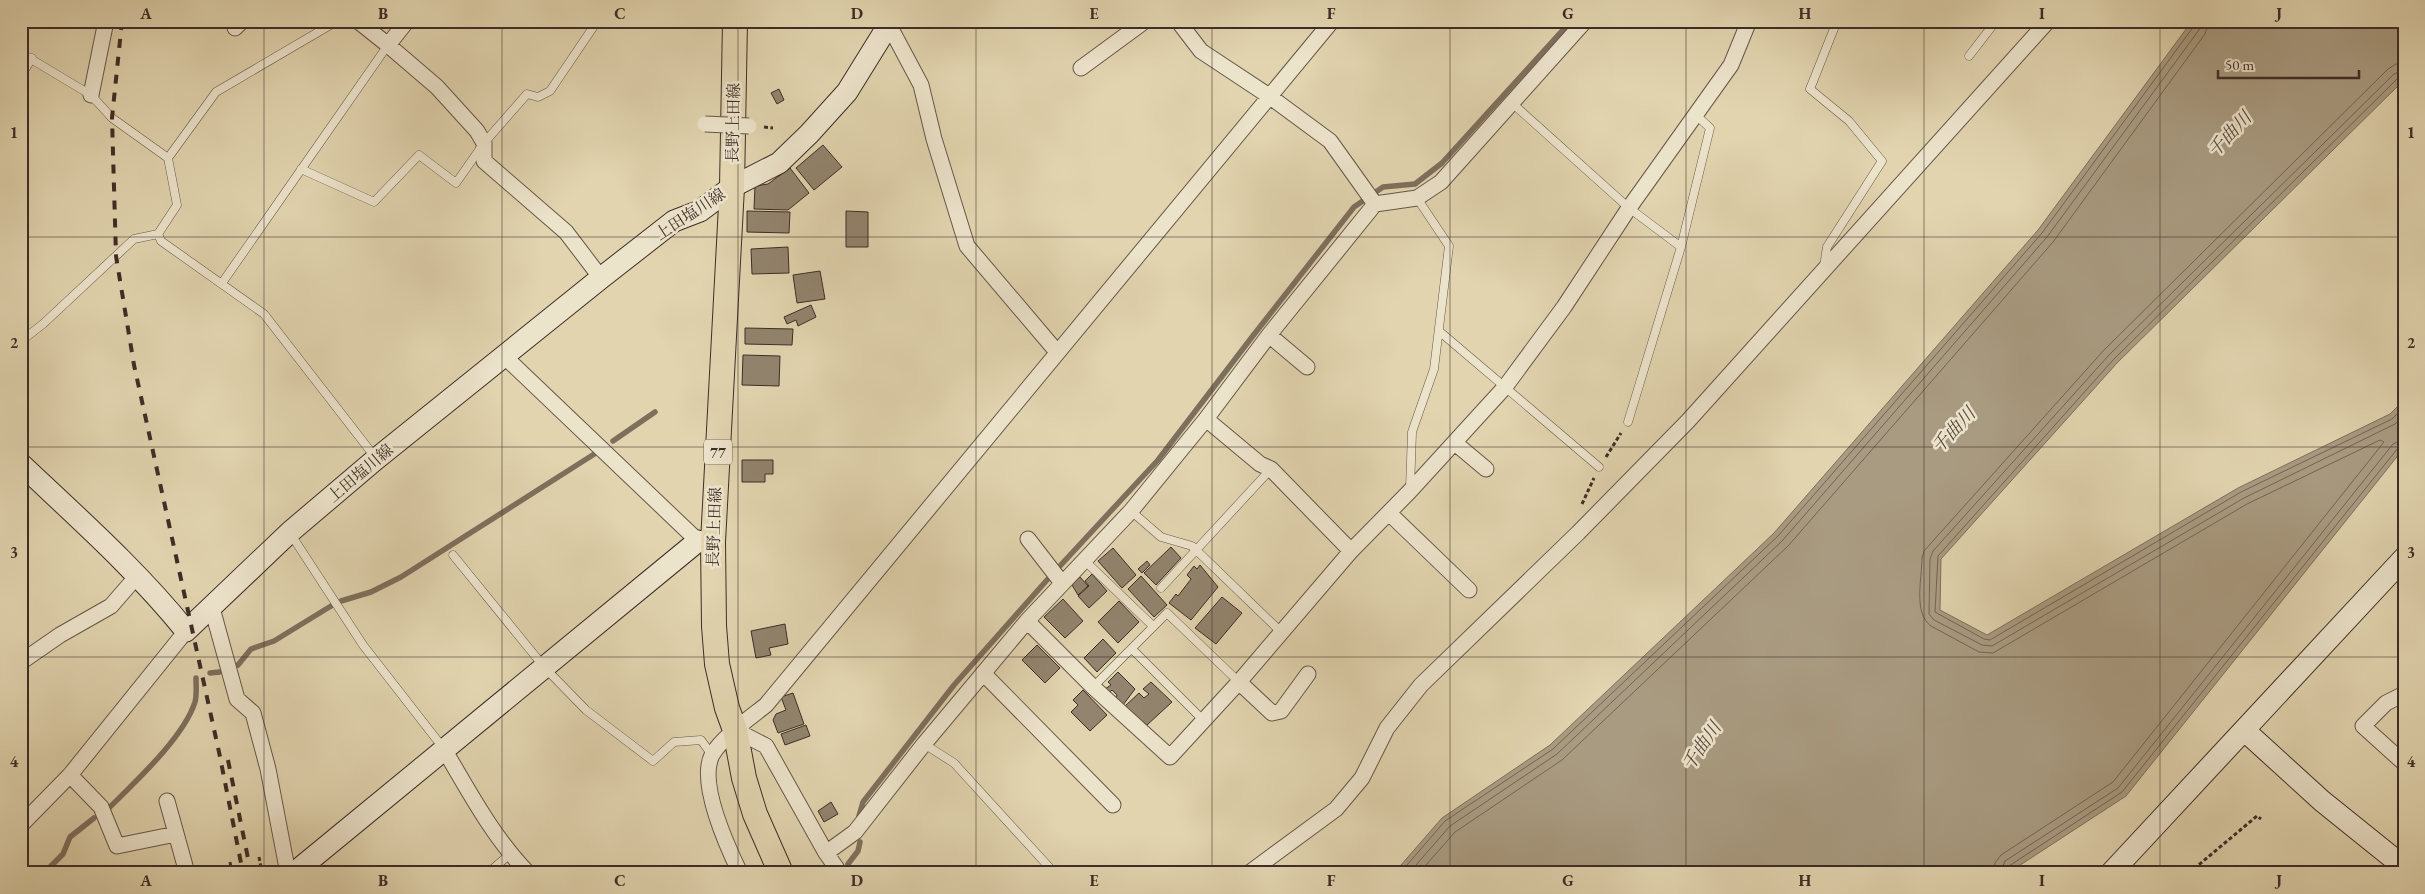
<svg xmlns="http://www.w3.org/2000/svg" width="2425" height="894" font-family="'EB Garamond','Noto Serif JP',serif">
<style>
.water{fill:#a99b81;stroke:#7e6f5d}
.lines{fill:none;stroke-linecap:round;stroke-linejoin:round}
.shore{stroke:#736454;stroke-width:1}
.stream{stroke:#7e6f5d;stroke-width:5.5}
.building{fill:#92846e;stroke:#3d2d27}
.lane-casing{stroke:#665749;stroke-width:9}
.street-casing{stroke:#665749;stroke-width:17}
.secondary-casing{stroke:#3d2d27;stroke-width:23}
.primary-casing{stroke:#3d2d27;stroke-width:26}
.path{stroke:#3d2d27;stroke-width:3;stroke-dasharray:4 2.5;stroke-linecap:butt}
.lane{stroke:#ece3cb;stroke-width:8}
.street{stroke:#ece3cb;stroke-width:15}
.secondary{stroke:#ece3cb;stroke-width:21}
.primary{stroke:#e1d4af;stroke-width:24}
.rail{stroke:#3d2d27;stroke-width:4;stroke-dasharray:9 9;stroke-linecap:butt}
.street-bridge-casing{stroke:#665749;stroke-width:17;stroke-linecap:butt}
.street-bridge{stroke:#ece3cb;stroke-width:15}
.grid{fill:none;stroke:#3d2d27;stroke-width:1;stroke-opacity:0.55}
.labels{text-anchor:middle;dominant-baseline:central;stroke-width:5;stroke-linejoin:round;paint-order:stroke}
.shield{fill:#ece3cb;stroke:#726458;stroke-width:1}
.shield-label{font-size:15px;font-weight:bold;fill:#3d2d27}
.street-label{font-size:16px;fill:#3d2d27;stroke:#ece3cb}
.water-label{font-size:18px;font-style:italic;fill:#58483e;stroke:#ece3cb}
.neatline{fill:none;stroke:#3d2d27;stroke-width:2}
.grid-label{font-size:16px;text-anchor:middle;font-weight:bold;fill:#3d2d27}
</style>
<rect width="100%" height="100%" fill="#e1d4af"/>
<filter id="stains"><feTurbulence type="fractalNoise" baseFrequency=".004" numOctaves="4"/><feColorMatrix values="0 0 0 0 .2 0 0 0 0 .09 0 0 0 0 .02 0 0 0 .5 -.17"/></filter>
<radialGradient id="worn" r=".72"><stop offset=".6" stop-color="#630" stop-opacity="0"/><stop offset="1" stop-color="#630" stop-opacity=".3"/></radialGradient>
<!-- water -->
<path class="water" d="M2192,21H2404V80L2117,363L1941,559L1940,610L1987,635L2238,488L2390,414L2404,400V448L2126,796L2008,873H1394L1442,818L1550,745L1774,533L2038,230Z"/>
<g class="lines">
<!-- shore -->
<path class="shore" d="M2404,70L2394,74L2109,355L1933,551L1930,559L1929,614L1934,620L1982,645L1992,646L2244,498L2395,424L2404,416
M2404,77L2398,78L2113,360L1938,556L1935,612L1984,639L1990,640L2241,492L2392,419L2404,407
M1400,873L1445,821L1553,749L1778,536L2042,233L2194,26L2195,21
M1409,873L1450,826L1557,754L1782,541L2047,237L2199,30L2202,21
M1419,873L1455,832L1562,760L1788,546L2053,242L2205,34L2209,21
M1993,873L1995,863L2001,855L2113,782L2384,442L2380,440L2247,504L1993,653L1979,652L1931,626C1913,613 1922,578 1922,558L1924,551L2104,350L2388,69L2396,64L2404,63
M2000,873L2005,861L2118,788L2393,444L2404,439
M2007,873L2009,866L2122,792L2398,448L2404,445"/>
<!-- stream -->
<path class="stream" d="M613,441L655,412
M341,601L371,592L401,577L599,451
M238,665L251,649L274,641L331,606
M210,673L220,672
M109,808C135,782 184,737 195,702C197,695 196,686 196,678
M859,816L863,802L954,685L1047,580L1158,460L1252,337L1354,207L1383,187L1415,184L1442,163L1571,21
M848,864L858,851L860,842
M44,873L63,854L70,837L94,818"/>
</g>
<!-- building -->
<path class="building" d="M779,89L784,100L777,104L771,93Z
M823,145L842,167L814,190L796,168Z
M790,168L809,193L788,210L754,209L755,186L768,184Z
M747,211L790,212L789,233L747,232Z
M846,211L868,212V247H846Z
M788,247L789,273L752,274L751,249Z
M820,271L825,299L797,303L793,275Z
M811,305L816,317L798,326L796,320L787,324L784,317Z
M745,328L793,329L792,345L745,344Z
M743,355L780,356L779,386L742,385Z
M742,460H773V474H765V482H742Z
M1171,547L1181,558L1156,585L1144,573Z
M1113,548L1136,575L1122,588L1098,561Z
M1147,561L1150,565L1142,573L1138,569Z
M1200,565L1218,587L1191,620L1169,603L1176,594L1178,596L1191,579L1187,575L1194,566L1197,569Z
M1092,574L1107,591L1089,608L1078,596L1089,586L1085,581Z
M1141,576L1167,605L1154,617L1128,589Z
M1080,577L1088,586L1078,595L1072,585Z
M1222,597L1242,613L1216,644L1195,628Z
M1063,599L1083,621L1065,638L1044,617Z
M1119,601L1139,622L1118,643L1098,622Z
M785,624L788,644L769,648L771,655L756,658L751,631Z
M1103,639L1116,653L1097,672L1084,658Z
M1037,645L1060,668L1045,683L1022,660Z
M1118,672L1135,689L1123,705L1116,697L1117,695L1112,690L1109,693L1105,689L1111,685L1108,682Z
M1151,682L1172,702L1147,725L1124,707L1139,693L1144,698L1149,694L1143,689Z
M1083,690L1107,715L1090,731L1071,712L1078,705L1073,700Z
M793,693L804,724L778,733L773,720L776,714L786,710L781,697Z
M806,725L810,736L785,745L781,734Z
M831,802L838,814L824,822L818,811Z"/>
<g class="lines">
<!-- lane casing -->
<g class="lane-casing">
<path id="lane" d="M21,53L91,95L112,118L168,158L177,205L158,234L161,241L264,314L375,457
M1969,56L1996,21
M21,76L32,58
M1512,103L1629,208L1681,247
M168,158L216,92L337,21
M301,169L374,202L419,155L456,183L484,143L527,94L538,97L550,91L596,23
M1824,266L1827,247L1882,161L1849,121L1810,89L1837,21
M222,283L388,45
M1439,331L1599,467
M21,341L43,324L134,239L158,234
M1628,422L1681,247L1710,128L1696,115
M1410,489L1412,432L1434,369L1449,246L1417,198
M1131,511L1161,537L1192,546L1281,632
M290,533L363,645L444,749
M453,555L545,668L586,710L653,761L674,742L701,740L712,755
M1084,560L1153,626
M1161,588L1271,469
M1132,649L1203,720
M1093,687L1167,613L1239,682
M924,744L954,763L1049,867L1043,873
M488,873L510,854"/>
</g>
<!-- street casing -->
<g class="street-casing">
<path id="street" d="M358,21L388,45L407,21
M1178,21L1201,51L1269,96L1330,141L1375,204
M889,25L921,85L934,139L967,246L1057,352
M235,28L242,21
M388,45L437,87L477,131L484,143V161L566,232L601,278
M1081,68L1145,21
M91,95L106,21
M1269,335L1307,367
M505,357L698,541H706
M1206,419L1260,464L1271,469L1351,551
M1455,443L1486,469
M1389,513L1469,590
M1028,539L1062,583
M212,608L237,699L253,713L268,769L286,863L292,873
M1027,621L1093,687L1170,757L1239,682L1351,551L1410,491L1505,387L1564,307L1629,208L1731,65L1749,21
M21,662L60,635L111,606L137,576
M983,673L1113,805
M1239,682L1272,713L1281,711L1308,674
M2404,694L2386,703L2363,726L2404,763
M735,730L766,746L826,853L840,873
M445,751C470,793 493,837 528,873
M70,775L101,807L117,846L176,834
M167,801L187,873
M21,825L70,775L186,631
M826,853L855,832L924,744L1027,621L1131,511L1206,419L1269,335L1375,204L1417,198L1441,182L1585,21
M740,873C727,846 698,783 712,755C721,738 751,717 766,705L1332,21
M1249,873L1336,809L1362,778L1387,728L1421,685L1578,533L1688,421L2048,21"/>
</g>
<!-- secondary casing -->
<g class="secondary-casing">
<path id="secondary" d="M21,464C78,518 137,570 186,631L290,532L376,459L601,278L674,221L700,211L732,187L779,163L809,134L847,92L891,21
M2244,730L2322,801L2404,867
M294,873L698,541
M2111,873L2404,558"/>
</g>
<!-- primary casing -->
<g class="primary-casing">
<path id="primary" d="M735,21L732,187L713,542L714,626L717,664L727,708L735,730L744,778L755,814L781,873"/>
</g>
<!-- path -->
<path class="path" d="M764,127L773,128
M1606,457L1621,433
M1582,504L1594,478
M259,857L262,873
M230,862L232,873
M2189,873L2257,816L2261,819"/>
<!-- lane -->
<use href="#lane" class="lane"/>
<!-- street -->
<use href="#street" class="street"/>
<!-- secondary -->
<use href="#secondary" class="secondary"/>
<!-- primary -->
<use href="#primary" class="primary"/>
<!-- rail -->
<path class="rail" d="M122,21L112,118L116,256L134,365L219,752L243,873
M228,760L251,873"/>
<!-- street-bridge casing -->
<g class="street-bridge-casing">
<path id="street-bridge" d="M705,124L749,126"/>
</g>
<!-- street-bridge -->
<use href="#street-bridge" class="street-bridge"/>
</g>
<!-- grid -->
<path class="grid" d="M264,21V873M502,21V873M738,21V873M976,21V873M1212,21V873M1450,21V873M1686,21V873M1924,21V873M2160,21V873M21,237H2404M21,447H2404M21,657H2404"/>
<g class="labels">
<!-- shield labels -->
<rect class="shield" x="704" y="439.5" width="28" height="25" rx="4"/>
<g class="shield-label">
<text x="718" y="452">77</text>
</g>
<!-- street labels -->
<g class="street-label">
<text transform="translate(733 123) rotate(-89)">長野上田線</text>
<text transform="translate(690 214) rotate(-33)">上田塩川線</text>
<text transform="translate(360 473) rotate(-40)">上田塩川線</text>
<text transform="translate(714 527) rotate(-88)">長野上田線</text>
</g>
<!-- water labels -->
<g class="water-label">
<text transform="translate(2229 134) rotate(-47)">千曲川</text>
<text transform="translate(1953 430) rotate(-47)">千曲川</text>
<text transform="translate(1701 746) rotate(-56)">千曲川</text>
</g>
</g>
<!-- margin -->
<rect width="2425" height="894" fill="none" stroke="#e1d4af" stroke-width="55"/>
<!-- scale -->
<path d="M2218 70v8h141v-8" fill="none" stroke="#3d2d27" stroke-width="2.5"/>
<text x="2225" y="70" font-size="15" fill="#3d2d27" stroke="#ece3cb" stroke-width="4" paint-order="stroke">50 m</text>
<rect x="28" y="28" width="2370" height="838" class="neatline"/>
<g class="grid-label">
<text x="146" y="19">A</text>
<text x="383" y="19">B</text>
<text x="620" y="19">C</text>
<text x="857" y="19">D</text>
<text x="1094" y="19">E</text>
<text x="1331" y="19">F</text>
<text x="1568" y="19">G</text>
<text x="1805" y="19">H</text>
<text x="2042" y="19">I</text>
<text x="2279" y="19">J</text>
<text x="14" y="138">1</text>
<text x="2411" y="138">1</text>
<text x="14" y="348">2</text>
<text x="2411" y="348">2</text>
<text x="14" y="558">3</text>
<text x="2411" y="558">3</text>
<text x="14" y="767">4</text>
<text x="2411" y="767">4</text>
<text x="146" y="886">A</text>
<text x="383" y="886">B</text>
<text x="620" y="886">C</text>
<text x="857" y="886">D</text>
<text x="1094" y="886">E</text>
<text x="1331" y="886">F</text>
<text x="1568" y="886">G</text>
<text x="1805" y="886">H</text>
<text x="2042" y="886">I</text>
<text x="2279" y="886">J</text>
</g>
<rect width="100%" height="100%" filter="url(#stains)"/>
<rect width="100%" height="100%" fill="url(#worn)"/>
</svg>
